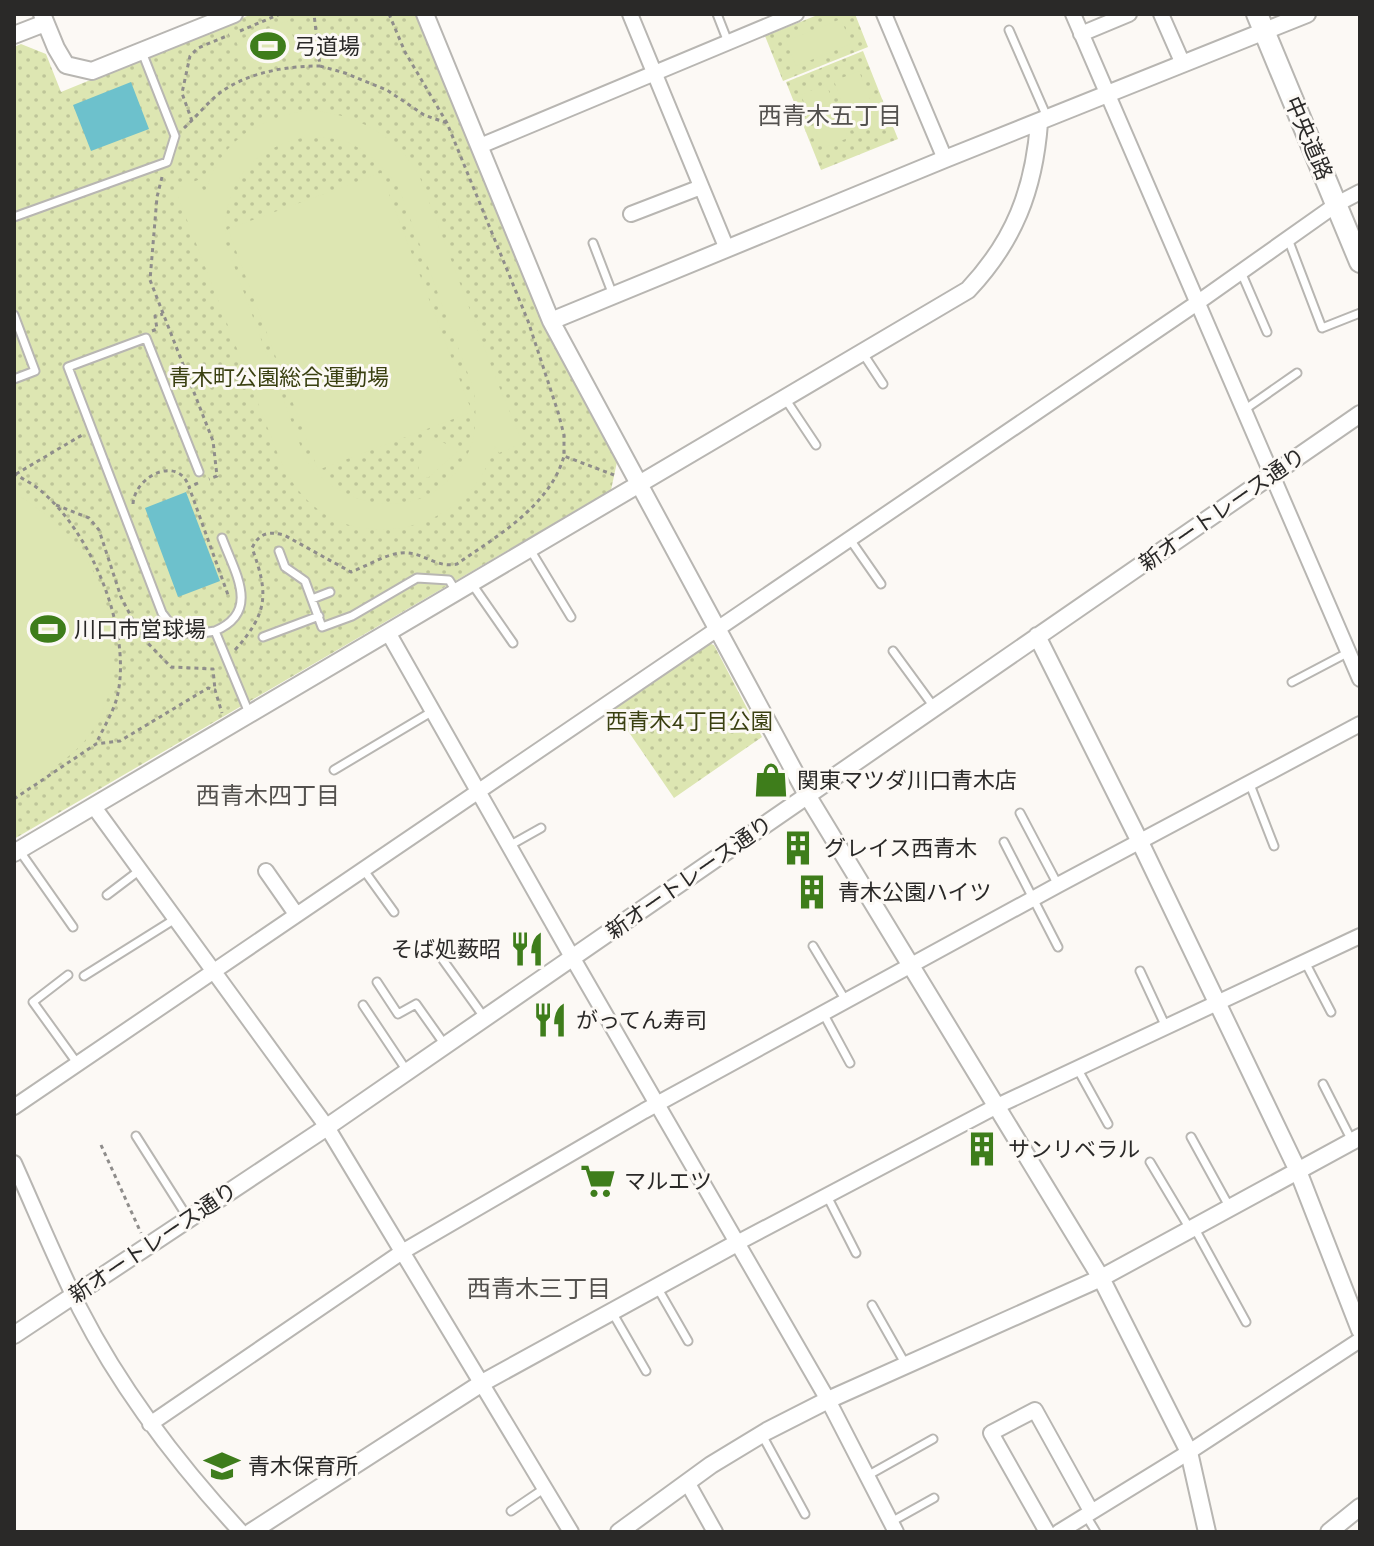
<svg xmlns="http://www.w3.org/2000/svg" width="1374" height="1546" font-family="Jost,'Noto Sans JP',sans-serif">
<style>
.park{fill:url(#park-dots)}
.pitch{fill:#dde6b2;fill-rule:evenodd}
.water{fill:#6dc1cc}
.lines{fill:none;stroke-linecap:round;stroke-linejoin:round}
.service-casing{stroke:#b8b6b2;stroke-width:11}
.minor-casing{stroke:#b8b6b2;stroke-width:18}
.tertiary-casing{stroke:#b8b6b2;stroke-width:20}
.secondary-casing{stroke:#b8b6b2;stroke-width:24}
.path{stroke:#8f8d8b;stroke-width:3;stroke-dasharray:4 4;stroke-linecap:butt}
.service{stroke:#fff;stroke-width:7}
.minor{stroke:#fff;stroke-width:14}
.tertiary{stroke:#fff;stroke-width:16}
.secondary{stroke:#fff;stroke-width:20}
.labels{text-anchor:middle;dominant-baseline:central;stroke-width:6;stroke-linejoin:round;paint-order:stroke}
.poi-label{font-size:22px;fill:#2a2928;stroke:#fcf9f5;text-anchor:start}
.street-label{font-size:22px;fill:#2a2928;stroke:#fcf9f5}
.park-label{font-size:22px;fill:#3a4011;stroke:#fcf9f5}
.neighbourhood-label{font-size:24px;fill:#53514e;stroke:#fcf9f5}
</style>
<defs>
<pattern id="park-dots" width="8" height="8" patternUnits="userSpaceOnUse" patternTransform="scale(2)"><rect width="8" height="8" fill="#dde6b2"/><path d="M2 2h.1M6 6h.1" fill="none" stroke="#bec599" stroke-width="1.8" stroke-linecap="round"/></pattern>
</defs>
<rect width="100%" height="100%" fill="#fcf9f5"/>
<!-- park -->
<path class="park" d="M252,14H416L546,328L617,462L611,490L14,839V47L21,44L46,54L61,92Z
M820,14H855L868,47L783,81L765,36Z
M863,51L898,139L821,170L786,82Z
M705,642L714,645L762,737L674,798L613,709Z"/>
<!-- pitch -->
<path class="pitch" d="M841,19L851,44L796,66L786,41Z
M287,21L299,52L248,71L236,41Z
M859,71L880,125L855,135L834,81Z
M826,84L848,138L823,148L801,95Z
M309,110C357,115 394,133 419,175L498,384L523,443L499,453L495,446C490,459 485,473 476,484C439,532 362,546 315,507C296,492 286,473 277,452L175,189L198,180L205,194C219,141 257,119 309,110ZM306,137C353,136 370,151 398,186L474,390C476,412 478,436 466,457C430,523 348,515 306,461L226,244C220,187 250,148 306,137Z
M381,173L472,412L318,470L228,229Z
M424,439L440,441L459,450L428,478L418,472Z
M14,493C37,507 57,522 75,543C118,595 130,690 83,743C64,763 37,778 14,794Z"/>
<!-- water -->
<path class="water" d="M131,82L149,129L91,151L73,105Z
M186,492L220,581L178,597L145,508Z"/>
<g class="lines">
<!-- service casing -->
<g class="service-casing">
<path id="service" d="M717,14L728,42
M1009,30L1047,117
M14,217L167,162L175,136L142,52
M1288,239L1322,328L1360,313
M593,243L613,295
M1241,272L1267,332
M14,315L35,371L14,379
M862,352L883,384
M786,400L816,445
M1244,410L1297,373
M199,472L146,338L68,367L162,613C178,636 189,636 215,631L249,713
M849,538L881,584
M279,551L285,567L305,581L322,627L352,616L417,578L449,580L456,591
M531,551L571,617
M472,584L513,643
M312,599L330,592
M215,631C261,612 235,573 222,538
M263,637L319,616
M893,651L934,707
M1292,682L1349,652
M334,770L433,711
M1249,782L1274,846
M1020,813L1058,885
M1004,842L1058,947
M509,846L541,828
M19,850L73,927
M363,869L394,912
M107,895L140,870
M813,946L846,1001
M443,960L484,1017
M1305,962L1331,1012
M1140,971L1166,1027
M68,975L33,1002L77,1063
M84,976L175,919
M377,982L398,1014L416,1004L445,1045
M363,1005L407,1071
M823,1013L850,1063
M1077,1068L1108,1124
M1323,1084L1351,1139
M136,1136L188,1218
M1191,1137L1230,1208
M1150,1162L1190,1229
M827,1196L856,1253
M1195,1229L1246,1322
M657,1287L688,1341
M872,1305L906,1365
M612,1312L646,1371
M762,1435L805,1514
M867,1476L933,1439
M511,1511L545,1488
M1085,1514L1096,1532
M891,1522L934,1498"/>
</g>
<!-- minor casing -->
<g class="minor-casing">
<path id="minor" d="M630,14L727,249
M884,14L945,159
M1073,14L1360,679
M1161,14L1183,64
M1081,34L1129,14
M480,146L796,14
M631,214L701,187
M389,634L572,957L828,1400L896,1532
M94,807L327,1127L571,1532
M266,871L296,914
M14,1107L1197,303L1337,204L1360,192
M14,1163C36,1212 56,1261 80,1309C122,1391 179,1465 241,1532
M737,1243L995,1107L1360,936
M150,1424L402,1252L644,1111L1058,885L1360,724
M687,1482L715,1532
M1047,1532L991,1433L1035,1410L1091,1511
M1059,1532L1189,1452L1360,1340"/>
</g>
<!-- tertiary casing -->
<g class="tertiary-casing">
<path id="tertiary" d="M42,14L56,48L66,65L92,71L234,14
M425,14L551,321L807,795L1101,1278L1189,1452L1207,1532
M14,35L45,23
M551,321L945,159L1307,14
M1037,636L1140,842L1298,1171L1360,1330
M14,853L968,290C1014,241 1034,190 1039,123
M14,1335L327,1127L1360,414
M251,1532L482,1383L737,1243
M619,1532L711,1465L767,1431L828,1400L1101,1278L1360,1137
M1329,1532L1360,1507"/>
</g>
<!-- secondary casing -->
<g class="secondary-casing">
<path id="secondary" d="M1257,14L1360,262"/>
</g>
<!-- path -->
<path class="path" d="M389,14L405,52L447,123L528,321L558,412L564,435V456L614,475
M240,31L280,14
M320,66L345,73L387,90L424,115L447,123
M192,121L182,93L190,56L198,48L229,35
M184,128C196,117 208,102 221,92C249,72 287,66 320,66L314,14
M162,177L157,197L150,280L213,441L217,476L209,479
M152,331L157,329L155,316L163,314
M14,473C22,479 32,483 40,490C91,532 131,628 118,693C115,710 103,728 96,744
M16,474L82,435
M198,483L189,487L228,595
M133,504C135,475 179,455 189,487
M56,505L89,518L99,530L121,597L141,636L171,667L213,669L215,690
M235,650C268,613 269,594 252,548C259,533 269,531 284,535L351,572C367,566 384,555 400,553C421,550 436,569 457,564C497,536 550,506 564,456
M14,799L96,744L120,741L208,688L215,690L222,713
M101,1145L141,1233"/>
<!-- service -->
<use href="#service" class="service"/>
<!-- minor -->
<use href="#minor" class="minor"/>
<!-- tertiary -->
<use href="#tertiary" class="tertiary"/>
<!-- secondary -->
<use href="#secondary" class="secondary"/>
</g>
<!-- icons -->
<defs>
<g id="stadium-bare" transform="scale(2.76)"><path d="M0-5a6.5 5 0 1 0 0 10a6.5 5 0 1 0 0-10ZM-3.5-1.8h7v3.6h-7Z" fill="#3e7d1b" stroke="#fcf9f5" stroke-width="2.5" paint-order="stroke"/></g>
<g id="shop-bare" transform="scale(2.76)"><path d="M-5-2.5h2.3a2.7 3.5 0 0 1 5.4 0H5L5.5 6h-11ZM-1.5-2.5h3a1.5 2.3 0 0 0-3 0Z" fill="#3e7d1b" stroke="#fcf9f5" stroke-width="2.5" paint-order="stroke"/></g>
<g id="building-bare" transform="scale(2.76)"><path d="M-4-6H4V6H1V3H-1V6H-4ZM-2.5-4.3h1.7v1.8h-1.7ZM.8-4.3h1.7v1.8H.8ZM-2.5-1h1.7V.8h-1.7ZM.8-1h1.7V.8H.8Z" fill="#3e7d1b" stroke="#fcf9f5" stroke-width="2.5" paint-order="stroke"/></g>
<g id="restaurant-bare" transform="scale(2.76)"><path d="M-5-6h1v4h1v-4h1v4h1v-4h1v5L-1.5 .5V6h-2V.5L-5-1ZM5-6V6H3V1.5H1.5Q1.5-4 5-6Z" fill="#3e7d1b" stroke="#fcf9f5" stroke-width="2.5" paint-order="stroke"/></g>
<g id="supermarket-bare" transform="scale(2.76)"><path d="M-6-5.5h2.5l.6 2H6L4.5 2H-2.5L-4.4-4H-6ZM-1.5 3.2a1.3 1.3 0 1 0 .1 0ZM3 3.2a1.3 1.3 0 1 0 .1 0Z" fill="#3e7d1b" stroke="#fcf9f5" stroke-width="2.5" paint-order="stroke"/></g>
<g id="school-bare" transform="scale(2.76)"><path d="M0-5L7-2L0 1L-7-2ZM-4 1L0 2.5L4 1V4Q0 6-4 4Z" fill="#3e7d1b" stroke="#fcf9f5" stroke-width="2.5" paint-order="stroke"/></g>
</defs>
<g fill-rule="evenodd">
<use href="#stadium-bare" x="268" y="46"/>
<use href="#stadium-bare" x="48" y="629"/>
<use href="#shop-bare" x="771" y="780"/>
<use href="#building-bare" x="798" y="848"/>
<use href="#building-bare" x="812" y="892"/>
<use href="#restaurant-bare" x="527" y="949"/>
<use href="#restaurant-bare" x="550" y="1020"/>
<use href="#building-bare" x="982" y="1149"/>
<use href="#supermarket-bare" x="598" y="1181"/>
<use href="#school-bare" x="222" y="1466"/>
</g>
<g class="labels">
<!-- poi labels -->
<g class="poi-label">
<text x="294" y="46">弓道場</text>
<text x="74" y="629">川口市営球場</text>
<text x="797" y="780">関東マツダ川口青木店</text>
<text x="824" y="848">グレイス西青木</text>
<text x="838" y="892">青木公園ハイツ</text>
<text x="501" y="949" text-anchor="end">そば処薮昭</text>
<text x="576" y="1020">がってん寿司</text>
<text x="1008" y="1149">サンリベラル</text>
<text x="624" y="1181">マルエツ</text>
<text x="248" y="1466">青木保育所</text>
</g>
<!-- street labels -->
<g class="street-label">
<text transform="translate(1309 138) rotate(67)">中央道路</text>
<text transform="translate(1222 509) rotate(-35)">新オートレース通り</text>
<text transform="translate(689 877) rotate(-35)">新オートレース通り</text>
<text transform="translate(153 1242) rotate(-34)">新オートレース通り</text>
</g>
<!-- park labels -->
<g class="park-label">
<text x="279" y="377">青木町公園総合運動場</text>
<text x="689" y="721">西青木4丁目公園</text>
</g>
<!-- neighbourhood labels -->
<g class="neighbourhood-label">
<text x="830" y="115">西青木五丁目</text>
<text x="268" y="795">西青木四丁目</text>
<text x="539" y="1288">西青木三丁目</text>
</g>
</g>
<!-- border -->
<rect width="1374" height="1546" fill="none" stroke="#2a2928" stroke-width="32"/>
</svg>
